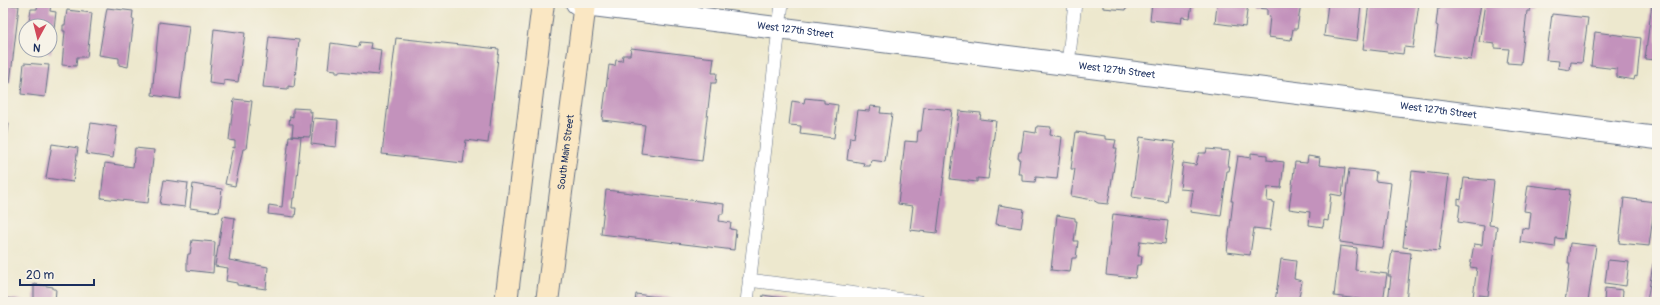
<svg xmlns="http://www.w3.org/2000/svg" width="1660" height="305" font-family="Pangolin,sans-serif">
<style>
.building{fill:#c392bc}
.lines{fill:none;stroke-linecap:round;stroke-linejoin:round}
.service-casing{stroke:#647085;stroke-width:14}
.minor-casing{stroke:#647085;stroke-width:24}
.secondary-casing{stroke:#647085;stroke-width:24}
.service{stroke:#fff;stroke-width:13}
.minor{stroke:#fff;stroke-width:22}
.secondary{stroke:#fae7c3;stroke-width:22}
.labels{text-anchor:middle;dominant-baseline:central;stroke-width:3;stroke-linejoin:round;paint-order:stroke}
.street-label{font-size:10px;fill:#1b2f5e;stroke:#f7f3e8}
</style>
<rect width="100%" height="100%" fill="#f7f3e8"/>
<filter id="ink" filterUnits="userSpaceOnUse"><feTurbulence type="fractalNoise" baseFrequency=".025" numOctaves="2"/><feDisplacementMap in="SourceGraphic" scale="8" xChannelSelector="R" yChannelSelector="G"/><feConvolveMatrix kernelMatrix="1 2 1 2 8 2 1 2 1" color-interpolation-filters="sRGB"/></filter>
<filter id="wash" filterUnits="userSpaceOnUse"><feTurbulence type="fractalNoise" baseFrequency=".012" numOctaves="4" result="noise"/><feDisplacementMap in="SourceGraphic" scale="16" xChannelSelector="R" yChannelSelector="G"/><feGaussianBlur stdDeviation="0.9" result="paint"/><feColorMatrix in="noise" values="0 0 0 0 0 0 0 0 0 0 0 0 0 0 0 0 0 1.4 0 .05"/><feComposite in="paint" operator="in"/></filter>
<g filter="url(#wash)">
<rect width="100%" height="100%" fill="#ede8ce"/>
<g id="blocks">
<!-- building -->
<path class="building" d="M38,3H51L50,11L56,12L51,53L38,51L50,50V26H27V22H29L31,9H37Z
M1103,3H1135V6L1126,5V10L1103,8Z
M1152,3H1192L1190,18L1182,17L1181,23L1150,20Z
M1211,3H1248L1245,27L1215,23L1217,5Z
M1256,3H1301L1297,29H1293L1291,40L1268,37L1270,16L1267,15V9L1256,8Z
M1328,3H1345L1361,5L1357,41L1324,36Z
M1369,3H1419L1413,48L1404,47L1403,54L1363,49Z
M1437,3L1481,4L1471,60L1434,55L1438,26L1436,25L1438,8L1440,9V5H1437Z
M1485,3H1532L1530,11H1527L1521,64L1507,63L1509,49L1495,48V44L1479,42Z
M1652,3H1657V60L1645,59Z
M3,4L19,6L10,83H3Z
M107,8L133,11L132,19H134L128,67L119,65V58L99,55Z
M67,10L92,13L87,57H77L76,66L62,65L65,31H63V25H65Z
M1552,14L1588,18L1582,63L1571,62L1570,70L1558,68L1559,61L1546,60Z
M159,22L189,26L180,99L152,95Z
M214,29L245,33L238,82L224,80V85L209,83Z
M1595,32L1641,38L1637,77L1635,76L1634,80L1617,77V69L1591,66Z
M269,37L299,40L294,87L288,86V89L263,87Z
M396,38L499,49L488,143L466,140L463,163L382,154Z
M360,42L371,43L370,48L381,50L378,75L339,71V73H336V70L328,69L331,43L359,47Z
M631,48L714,58L712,73H717L716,83H711L702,161L641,153L645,125L602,120L609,65L615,66L616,60L622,61L623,55H630Z
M24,63L49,65L45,97L21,94Z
M805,98L824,100V103L838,105L834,138L800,134L801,126L789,125L792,101L804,103Z
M234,99L252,101L246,149H243L235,186L225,184L233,147L235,148V141L229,140Z
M870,106L881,107L880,113L892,114L885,162L871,160L870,166H863L864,163L847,160L850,137L854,138L858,110L869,111Z
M924,107L952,110L937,233L910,230L913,206L898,204L905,141L917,142L918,131H921Z
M293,108L310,109V112H312L310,137L292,136L293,126V124H289L290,116L293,117Z
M959,111L981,113L980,119L996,121L988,179L977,178V182L950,179Z
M314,118L338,120L336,147L311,144Z
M3,122L9,123L5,152L3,151Z
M91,123L117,127L113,158L86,154Z
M1037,126L1051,127L1050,135L1062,137L1057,179L1036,177L1035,182L1022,181V174H1018L1020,158H1018L1019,152H1021L1024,131L1036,133Z
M1076,132L1105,136V139L1116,140L1114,148H1117L1108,204L1098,203L1093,200L1071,196L1075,169H1071Z
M289,136L301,137L295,198H293L292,208H296L295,217L268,214L269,205L282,207Z
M1140,137L1175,142L1167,202L1132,197Z
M52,144L78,148L73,182L46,178Z
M135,148L154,150L148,203L101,198L105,163L133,167Z
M1207,149L1230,151L1228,166H1230L1229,171H1227L1221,216L1190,212L1193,190L1180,189L1183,163L1196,165L1199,153H1206Z
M1251,153L1267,155V160L1284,162L1281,188L1268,187L1267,201L1274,202L1270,230L1254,228L1250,255L1227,252L1233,201H1231L1238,156L1251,158Z
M1308,156L1320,158L1319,165L1345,168L1342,196L1331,194L1328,221L1324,220L1323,227L1309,225L1310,212L1289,209L1295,162L1307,163Z
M1349,169L1376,172L1375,181L1391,183L1383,248L1340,242Z
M1412,171L1449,175L1439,251L1403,247Z
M1464,178L1494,181L1489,225L1497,226L1488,296L1479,295V298L1473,297L1477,268L1470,267L1474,244L1482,245L1484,226L1458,222L1460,205H1458V199L1461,200Z
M164,180L188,183L185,207L160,204Z
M193,184L222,189L219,212L190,208Z
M1528,185L1570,190L1564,239L1556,238L1555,247L1520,242L1522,228L1529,229L1531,212L1524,211Z
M606,190L724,204L723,214H720L719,221L731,223L730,229L736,230L734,250L601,234Z
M1624,198L1655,202L1649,246L1619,243Z
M999,205L1024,209L1021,228L996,224Z
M1113,214L1168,221L1165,244L1140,241L1138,256H1142L1141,265H1137L1135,278L1106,275Z
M1057,215L1075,218V221H1077L1074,241H1078L1076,258H1072L1070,272L1051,270Z
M223,216L235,218L229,260L268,267L266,289L237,285V283L226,281L228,268L215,266Z
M192,240L215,242L213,273L187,270V261L188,254H190Z
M1570,243L1596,246L1588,302H1565L1570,263H1568Z
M1340,246L1357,248L1355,270L1387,274L1383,302L1334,296Z
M1392,251L1411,253L1406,302H1388L1391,276H1388Z
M1281,259L1296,261L1294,279L1302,281L1298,302H1275Z
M1608,260L1629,262L1626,286L1605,283Z
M1653,264H1657V302H1647Z
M34,284L53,287V289H56L55,302H34Z
M1605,288L1623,290L1622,302H1604Z
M636,294L686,301V302H635Z
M763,295L789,299L788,302H762Z
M3,298L23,300V302H3Z"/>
</g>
</g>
<g filter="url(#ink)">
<use href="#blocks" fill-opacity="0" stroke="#647085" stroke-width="1"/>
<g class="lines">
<!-- service casing -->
<g class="service-casing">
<path id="service" d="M1068,64L1075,3
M749,280L919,302
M747,302L782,3"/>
</g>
<!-- minor casing -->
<g class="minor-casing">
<g id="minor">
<path id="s1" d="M577,3L1657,138"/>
</g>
</g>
<!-- secondary casing -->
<g class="secondary-casing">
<g id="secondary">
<path d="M506,302L543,3"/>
<path id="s2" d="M547,302L585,3"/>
</g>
</g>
<!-- service -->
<use href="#service" class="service"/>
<!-- minor -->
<use href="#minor" class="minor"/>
<!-- secondary -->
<use href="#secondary" class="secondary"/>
</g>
</g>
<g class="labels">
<!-- street labels -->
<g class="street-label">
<text stroke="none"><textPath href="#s1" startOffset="220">West 127th Street</textPath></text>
<text stroke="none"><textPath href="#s1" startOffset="544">West 127th Street</textPath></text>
<text stroke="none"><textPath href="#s1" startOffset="868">West 127th Street</textPath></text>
<text stroke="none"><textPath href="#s2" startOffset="151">South Main Street</textPath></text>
</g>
</g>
<!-- margin -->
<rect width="1660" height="305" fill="none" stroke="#f7f3e8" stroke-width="16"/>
<!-- north arrow -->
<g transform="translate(38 38) rotate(187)"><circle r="19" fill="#f7f3e8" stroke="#9fa5b1"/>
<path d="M0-3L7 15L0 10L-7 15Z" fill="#d1495b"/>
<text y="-6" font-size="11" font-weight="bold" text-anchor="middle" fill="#1b2f5e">N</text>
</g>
<!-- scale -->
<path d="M20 279v6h74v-6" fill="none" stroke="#1b2f5e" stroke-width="2"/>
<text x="26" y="279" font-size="12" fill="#1b2f5e" stroke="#f7f3e8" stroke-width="3" paint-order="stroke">20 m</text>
</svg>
